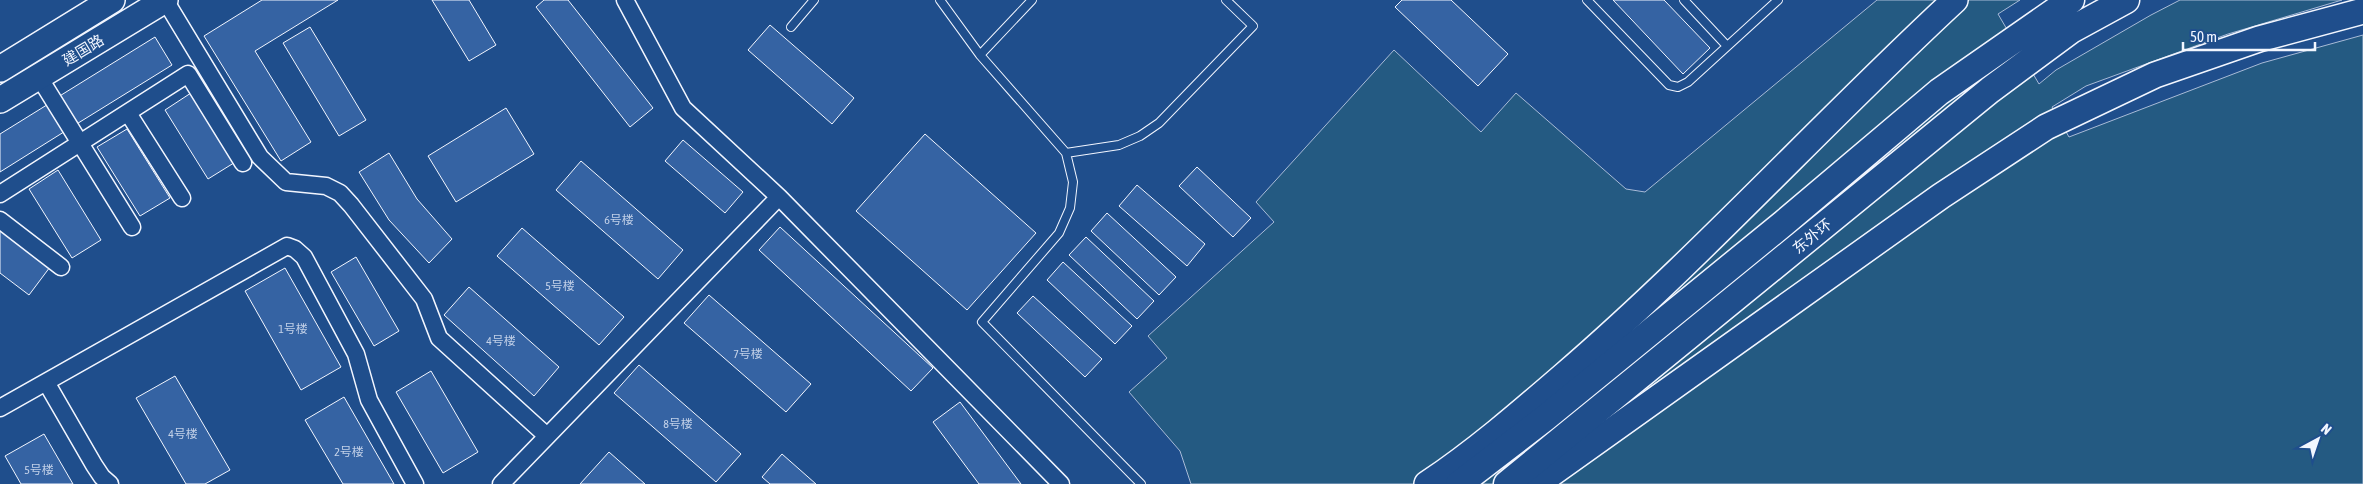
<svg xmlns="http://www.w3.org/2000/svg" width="2363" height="484" font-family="'Asap Condensed','Noto Sans SC',sans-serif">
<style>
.green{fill:#245a82;stroke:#a8bbd7}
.building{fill:#3563a3;stroke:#f2f6ff}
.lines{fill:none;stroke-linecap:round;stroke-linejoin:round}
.service-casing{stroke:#f2f6ff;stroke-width:10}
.minor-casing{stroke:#f2f6ff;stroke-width:19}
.primary-casing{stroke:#f2f6ff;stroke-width:28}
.trunk-casing{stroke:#f2f6ff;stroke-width:29}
.service{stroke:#1f4e8c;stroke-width:8}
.minor{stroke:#1f4e8c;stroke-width:16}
.primary{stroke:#1f4e8c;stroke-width:25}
.trunk{stroke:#1f4e8c;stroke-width:26}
.labels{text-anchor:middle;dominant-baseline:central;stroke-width:4;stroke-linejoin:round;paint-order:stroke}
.number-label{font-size:12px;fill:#c3d1e8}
.street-label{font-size:15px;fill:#f2f6ff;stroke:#1f4e8c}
</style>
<rect width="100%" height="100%" fill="#1f4e8c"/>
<!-- green -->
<path class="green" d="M1877,0H2020L1998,14L2039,84L2056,70L2151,15L2180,0H2342L2228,34L2086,86L2052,107L2069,137L2262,63L2363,35V484H1191L1180,451L1129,392L1167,358L1148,336L1274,222L1256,202L1394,50L1481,132L1516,93L1626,189L1645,192Z"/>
<!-- building -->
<path class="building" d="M262,0H338L255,51L311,142L281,161L204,36Z
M432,0H469L496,45L469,61Z
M544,0H568L653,108L630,127L536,7Z
M1402,0H1451L1508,54L1478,86L1395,7Z
M1613,0H1664L1710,48L1683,74Z
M770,25L854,98L832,124L748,50Z
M310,27L366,120L339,136L283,43Z
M155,37L172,65L75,125L58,97Z
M194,91L237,161L208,179L165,110Z
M50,103L67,130L0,172V134Z
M506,108L534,154L456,202L428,156Z
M127,129L170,198L140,216L97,147Z
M925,134L1036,233L967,310L856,211Z
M683,140L743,192L725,213L665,161Z
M389,153L417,199L452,239L429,263L389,220L359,172Z
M581,161L683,250L658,279L556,190Z
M1197,167L1251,218L1233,237L1179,186Z
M58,170L101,240L72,258L29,189Z
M1137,185L1205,244L1187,266L1119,206Z
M1107,213L1176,277L1159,295L1091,231Z
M780,227L933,368L911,391L759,250Z
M0,228L50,267L29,295L0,273Z
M522,228L624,317L599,345L497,256Z
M1086,237L1154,301L1137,319L1069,255Z
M356,257L399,331L374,346L331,272Z
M1063,262L1132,326L1115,344L1047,280Z
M285,268L341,367L301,390L245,291Z
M469,287L559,367L534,396L444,315Z
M709,295L811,384L786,412L684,323Z
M1033,296L1102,359L1085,377L1017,313Z
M639,365L741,454L716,482L614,393Z
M431,371L478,452L443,473L396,392Z
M175,376L230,470L205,484H186L136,398Z
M344,397L394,484H343L305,420Z
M960,402L1021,484H979L933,422Z
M44,434L73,484H21L5,456Z
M609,452L645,484H580Z
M782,454L816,484H770L762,477Z"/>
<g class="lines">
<!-- service casing -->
<g class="service-casing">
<path id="service" d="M940,0L980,55L1066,153L1119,145L1140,136L1159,123L1253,26L1226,0
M1587,0L1669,85L1678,87L1688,82L1778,0
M1684,0L1727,46
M791,27L814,0
M980,55L1032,0
M1066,153L1073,182L1070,208L1059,233L982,322L1141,484"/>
</g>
<!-- minor casing -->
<g class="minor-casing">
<path id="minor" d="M165,0L260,157L286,182L326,186L340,193L351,205L424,299L439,338L547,436
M39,77L132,227
M128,113L182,198
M0,194L188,74L243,163
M779,197L1061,484
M0,220L61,267
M46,382L94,465L102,477L110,484
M0,408L287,246L295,249L304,257L356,354L369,400L415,484
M501,484L779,197L683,108L625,0"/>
</g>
<!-- primary casing -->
<g class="primary-casing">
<path id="primary" d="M0,69L112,0
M0,100L165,0
M1427,484C1475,452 1519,414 1563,376C1700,258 1822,123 1955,0
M1537,484L1941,196L2046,127L2155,75L2259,39L2363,11"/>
</g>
<!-- trunk casing -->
<g class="trunk-casing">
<path id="trunk" d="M1459,484L1545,418L1784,223L1939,92L2071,0
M1507,484L1990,90L2071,30L2126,0"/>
</g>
<!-- service -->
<use href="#service" class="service"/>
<!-- minor -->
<use href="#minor" class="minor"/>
<!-- primary -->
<use href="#primary" class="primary"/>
<!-- trunk -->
<use href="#trunk" class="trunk"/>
</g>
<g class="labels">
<!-- number labels -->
<g class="number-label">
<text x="619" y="220">6号楼</text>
<text x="560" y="286">5号楼</text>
<text x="293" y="329">1号楼</text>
<text x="501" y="341">4号楼</text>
<text x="748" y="354">7号楼</text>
<text x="678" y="424">8号楼</text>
<text x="183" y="434">4号楼</text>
<text x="349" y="452">2号楼</text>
<text x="39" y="470">5号楼</text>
</g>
<!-- street labels -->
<g class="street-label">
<text transform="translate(83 50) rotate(-31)">建国路</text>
<text transform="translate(1812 236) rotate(-39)">东外环</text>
</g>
</g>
<!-- north arrow -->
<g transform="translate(2318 439) rotate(40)" stroke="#1f4e8c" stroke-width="4" paint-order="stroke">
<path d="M0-4L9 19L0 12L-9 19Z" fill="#f2f6ff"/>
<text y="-8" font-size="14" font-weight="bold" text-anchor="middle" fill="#f2f6ff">N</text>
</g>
<!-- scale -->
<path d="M2183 42v8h132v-8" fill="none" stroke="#f2f6ff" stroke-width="2.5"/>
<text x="2190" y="42" font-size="15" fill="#f2f6ff" stroke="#1f4e8c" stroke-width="4" paint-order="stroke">50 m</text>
</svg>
